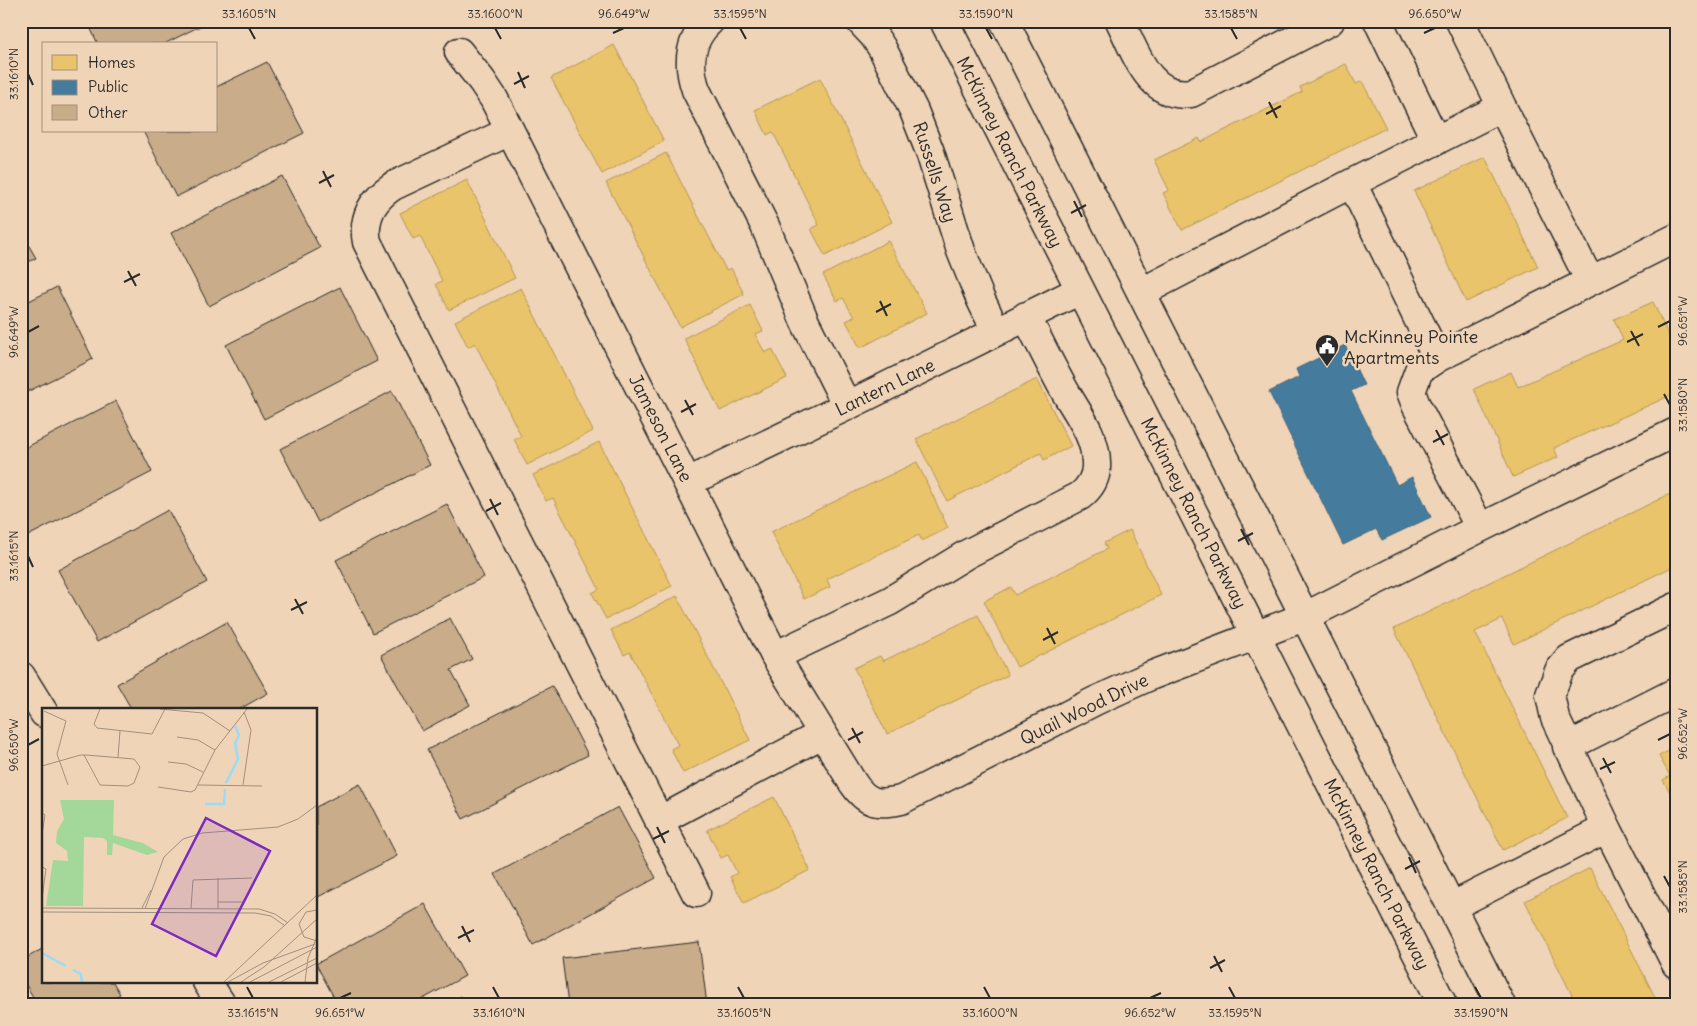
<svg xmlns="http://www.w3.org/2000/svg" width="1697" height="1026" font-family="Delius,sans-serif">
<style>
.homes{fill:#e9c46a;stroke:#b09657}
.public{fill:#457b9d;stroke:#3d637b}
.building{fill:#c9ac89;stroke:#2b2b2b}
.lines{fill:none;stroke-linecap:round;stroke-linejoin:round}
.minor-casing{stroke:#2b2b2b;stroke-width:31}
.major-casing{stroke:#2b2b2b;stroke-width:31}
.minor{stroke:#f0d4b7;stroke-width:28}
.major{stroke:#f0d4b7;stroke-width:28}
.ticks{fill:none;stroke:#2b2b2b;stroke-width:2}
.labels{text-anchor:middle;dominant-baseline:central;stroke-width:5;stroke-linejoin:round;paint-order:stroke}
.street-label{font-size:18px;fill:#2b2b2b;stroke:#f0d4b7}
.poi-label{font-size:18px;fill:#2b2b2b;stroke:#f0d4b7;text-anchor:start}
.inset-river{fill:none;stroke:#98dcfa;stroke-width:2.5}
.inset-road{fill:none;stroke:#a1907f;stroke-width:1}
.view{fill:#7b2cbf;fill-opacity:0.15;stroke:#7b2cbf;stroke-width:2.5}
.inset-edge{fill:none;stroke:#2b2b2b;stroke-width:2.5}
.neatline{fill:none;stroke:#2b2b2b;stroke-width:2}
.ticks-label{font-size:12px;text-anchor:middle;fill:#2b2b2b}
</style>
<rect width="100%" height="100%" fill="#f0d4b7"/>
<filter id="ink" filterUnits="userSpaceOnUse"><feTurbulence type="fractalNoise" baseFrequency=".02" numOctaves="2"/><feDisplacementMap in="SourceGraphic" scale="10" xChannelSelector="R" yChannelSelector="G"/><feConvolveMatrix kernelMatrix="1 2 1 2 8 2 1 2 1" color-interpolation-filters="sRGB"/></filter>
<g filter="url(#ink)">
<!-- homes -->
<path class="homes" d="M614,45L664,141L602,174L551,78Z
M1346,64L1356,84L1362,81L1386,128L1182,230L1163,193L1169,190L1154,160L1199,138L1201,142L1302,92L1300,87Z
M820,78L892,222L825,256L811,229L819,225L773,132L767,135L755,110Z
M666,153L726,270L731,268L744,294L680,327L606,183Z
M1485,157L1538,267L1466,302L1414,191Z
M467,180L515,278L449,310L436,284L442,281L420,236L413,239L400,213Z
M888,241L927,313L860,348L846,321L854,317L843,298L837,301L823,275Z
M521,288L593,431L527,465L514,439L521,436L475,343L468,347L455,321Z
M1653,302L1676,352V393L1554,448L1558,457L1513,477L1474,389L1511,372L1518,387L1623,340L1614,319Z
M750,305L763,331L755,334L765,353L772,349L787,378L720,411L684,338Z
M1037,379L1071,446L1044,460L1041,453L947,501L916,439Z
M599,442L672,586L606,619L592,593L599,589L553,498L546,501L533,475Z
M917,462L948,528L922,541L919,535L827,579L830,587L804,599L771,532Z
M1676,491V565L1514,644L1502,619L1475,632L1567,818L1503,850L1394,629Z
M1130,530L1161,595L1017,667L984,601L1011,587L1015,595L1107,549L1104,543Z
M677,596L750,740L683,773L671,749L678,745L630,652L624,655L611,630Z
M978,615L1008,675L887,734L854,668L880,656L883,661Z
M1676,747V803L1663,780L1670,776L1659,756Z
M774,797L810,870L744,903L730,877L737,873L728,855L721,858L707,830Z
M1590,868L1659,1005H1577L1525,901Z"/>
<!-- public -->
<path class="public" d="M1345,345L1364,385L1351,391L1397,485L1412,477L1431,517L1382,540L1376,529L1343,545L1269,392L1299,377L1296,369Z"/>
<!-- building -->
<path class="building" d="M87,21H210L164,44H98Z
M267,62L304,133L176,197L143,131H216V87Z
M282,176L320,248L209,306L171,233Z
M21,232L36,258L21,266Z
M57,287L93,359L21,395V305Z
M340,287L377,361L264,419L226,345Z
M392,391L430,465L318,522L280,449Z
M116,401L152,472L26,537L21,527V450Z
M447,504L484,577L373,633L336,560Z
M168,510L207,582L97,642L58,570Z
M450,618L472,659L451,670L470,705L422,731L381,655Z
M227,622L268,693L238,710H132L117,684Z
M552,686L588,755L463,819L427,750Z
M360,784L397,856L316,898V807Z
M618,807L656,878L533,945L495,874Z
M425,904L465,976L412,1005H338L316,964Z
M699,942L707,1005H568L562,958Z
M44,948V982H113L120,994L114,998L118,1005H38L21,977V961Z
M461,996L467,1005H450Z"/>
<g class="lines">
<!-- minor casing -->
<g class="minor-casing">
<path id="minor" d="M710,21C689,40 687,64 696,90L765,226L805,322L847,406
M860,21L874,36L882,48L914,111L930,152L961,251L980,298L996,331
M1120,21C1135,51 1149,100 1191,93L1330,21
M1378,21L1436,141
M1460,21L1502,107
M459,52L482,81L494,99L775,656L853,783C867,804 877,805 901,800L1095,701L1150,676L1304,617L1480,528L1676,432
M510,131L393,186C373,199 362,218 367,242L696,893
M1352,183L1502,107L1590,281
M1142,292L1352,183L1437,358
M688,482L847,406L1080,290
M1480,528L1416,405L1411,392L1419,370L1437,358L1676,238
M775,656L890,601L967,554L1080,496C1090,488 1097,477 1096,463C1096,434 1074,409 1061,384C1049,362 1038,339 1026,316
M21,676L44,713
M1567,747L1676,692
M659,821L822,734
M1607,828L1555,718L1550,695L1559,671L1569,659L1676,607
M1451,907L1607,828L1676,964
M207,982L222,1005"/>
</g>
<!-- major casing -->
<g class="major-casing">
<path id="major" d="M944,21L1443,1005
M1004,21C1170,349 1334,678 1501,1005"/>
</g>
<!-- minor -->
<use href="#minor" class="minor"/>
<!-- major -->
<use href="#major" class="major"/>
</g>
</g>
<!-- ticks -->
<path class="ticks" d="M249,28L255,39M495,28L501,39M740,28L746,39M986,28L992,39M1231,28L1237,39M613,33L624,28M1424,33L1435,28M518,72L525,88M28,74L33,85M514,84L529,76M1269,102L1277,118M1266,114L1281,106M323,171L331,187M319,183L334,175M1074,201L1082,217M1071,213L1086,205M128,271L136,286M124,282L140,274M880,301L887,316M876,312L891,304M1658,327L1670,321M1631,331L1639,346M28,332L39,326M1627,342L1643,334M1664,394L1670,405M685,400L693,415M681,412L696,404M1436,430L1444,445M1433,442L1448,434M490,499L498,515M486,511L501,503M1241,529L1249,545M1238,541L1253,533M28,556L33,567M295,599L303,614M291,610L307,602M1047,628L1055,644M1043,640L1058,632M852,728L860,743M848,740L863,732M1658,740L1670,734M28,745L39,739M1603,758L1611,773M1600,769L1615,762M657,827L665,843M653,839L669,831M1409,857L1416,873M1405,869L1420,861M1664,876L1670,887M462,926L470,942M458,938L474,930M1214,956L1222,972M1210,968L1225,960M247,987L253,998M493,987L499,998M738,987L744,998M984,987L990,998M1229,987L1235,998M1475,987L1481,998M340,998L351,993M1150,998L1161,993"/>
<!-- icons -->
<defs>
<g id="civic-pin" transform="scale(1.25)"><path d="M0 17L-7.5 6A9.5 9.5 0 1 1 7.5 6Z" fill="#2b2b2b" stroke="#f0d4b7"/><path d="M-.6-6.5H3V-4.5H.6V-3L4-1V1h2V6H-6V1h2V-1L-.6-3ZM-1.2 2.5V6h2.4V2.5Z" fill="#fff"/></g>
</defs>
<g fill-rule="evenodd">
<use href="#civic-pin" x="1327" y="346"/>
</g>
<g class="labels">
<!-- street labels -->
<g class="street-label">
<text transform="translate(1010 152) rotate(63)">McKinney Ranch Parkway</text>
<text transform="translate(935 172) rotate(72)">Russells Way</text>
<text transform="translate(885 387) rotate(-26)">Lantern Lane</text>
<text transform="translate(661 428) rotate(63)">Jameson Lane</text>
<text transform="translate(1194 513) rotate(63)">McKinney Ranch Parkway</text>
<text transform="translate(1084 709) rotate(-26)">Quail Wood Drive</text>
<text transform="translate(1377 874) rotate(63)">McKinney Ranch Parkway</text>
</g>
<!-- poi labels -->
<g class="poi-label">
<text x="1344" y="336">McKinney Pointe<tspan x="1344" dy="21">Apartments</tspan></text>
</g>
</g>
<!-- overview -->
<g transform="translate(42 708)">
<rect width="275" height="275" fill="#f0d4b7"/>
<path d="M18,92H72L71,127L101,135L116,144L105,147L71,135L70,147H65V133L61,130L42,129L41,198H4L11,152L26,153L25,143L14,135L15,123L22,111Z" fill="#a4d89a"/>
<path class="inset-river" d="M184,75L196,51L193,35L197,27L193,18M163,96H182L183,81M0,245L24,258M31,262L39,266L40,274"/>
<path class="inset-road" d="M58,1L52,16L55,20L110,26L123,1M118,1L161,5L188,23M2,3L24,13L15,46L26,77M135,29L156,32L173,42M76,49L78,23M126,54L144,56L161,64M0,58L35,48L39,47H44L92,51L98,59L92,75L86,78L58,77L42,47M156,77L220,78M201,77L209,22L202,4M116,79L149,84L153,82L173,42L205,1M0,105L3,107L0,126M0,159L4,161L0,191M176,194H202M0,200L217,201L233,206L246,215M100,200L109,182M149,200L151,172L210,170M103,201L122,149L141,131L160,125L236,119L256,111L275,97M176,201V170M275,202L264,204L257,216L262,229L275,233M0,204L213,205L229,208L243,218M182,274L275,187M186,274L221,255L273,236M199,274L222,259L275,211M208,274L275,239M227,274L275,250M239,274L275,255M263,274L266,250L275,229"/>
<path class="view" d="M164,110L228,143L174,248L110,216Z"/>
<rect width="275" height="275" class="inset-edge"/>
</g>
<!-- margin -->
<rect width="1697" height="1026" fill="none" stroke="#f0d4b7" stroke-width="55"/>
<!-- legend -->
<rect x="42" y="42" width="175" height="90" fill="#f0d4b7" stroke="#a1907f"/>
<rect x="52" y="55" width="25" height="15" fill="#e9c46a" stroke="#a1907f"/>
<text x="88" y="68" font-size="15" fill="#2b2b2b">Homes</text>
<rect x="52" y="80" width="25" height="15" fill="#457b9d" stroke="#a1907f"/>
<text x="88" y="92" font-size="15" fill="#2b2b2b">Public</text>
<rect x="52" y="105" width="25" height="15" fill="#c9ac89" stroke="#a1907f"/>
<text x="88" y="118" font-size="15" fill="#2b2b2b">Other</text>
<rect x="28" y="28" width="1642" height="970" class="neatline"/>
<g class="ticks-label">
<text x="249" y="18">33.1605°N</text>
<text x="495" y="18">33.1600°N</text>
<text x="624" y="18">96.649°W</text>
<text x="740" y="18">33.1595°N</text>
<text x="986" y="18">33.1590°N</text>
<text x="1231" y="18">33.1585°N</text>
<text x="1435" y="18">96.650°W</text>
<text transform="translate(14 74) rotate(-90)" y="4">33.1610°N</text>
<text transform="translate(1683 321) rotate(-90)" y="4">96.651°W</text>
<text transform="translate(14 332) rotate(-90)" y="4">96.649°W</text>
<text transform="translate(1683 405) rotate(-90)" y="4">33.1580°N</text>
<text transform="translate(14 556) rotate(-90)" y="4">33.1615°N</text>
<text transform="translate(1683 734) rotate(-90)" y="4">96.652°W</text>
<text transform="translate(14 745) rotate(-90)" y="4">96.650°W</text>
<text transform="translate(1683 887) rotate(-90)" y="4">33.1585°N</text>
<text x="253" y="1017">33.1615°N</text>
<text x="340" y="1017">96.651°W</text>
<text x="499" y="1017">33.1610°N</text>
<text x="744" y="1017">33.1605°N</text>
<text x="990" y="1017">33.1600°N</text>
<text x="1150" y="1017">96.652°W</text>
<text x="1235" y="1017">33.1595°N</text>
<text x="1481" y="1017">33.1590°N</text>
</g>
</svg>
